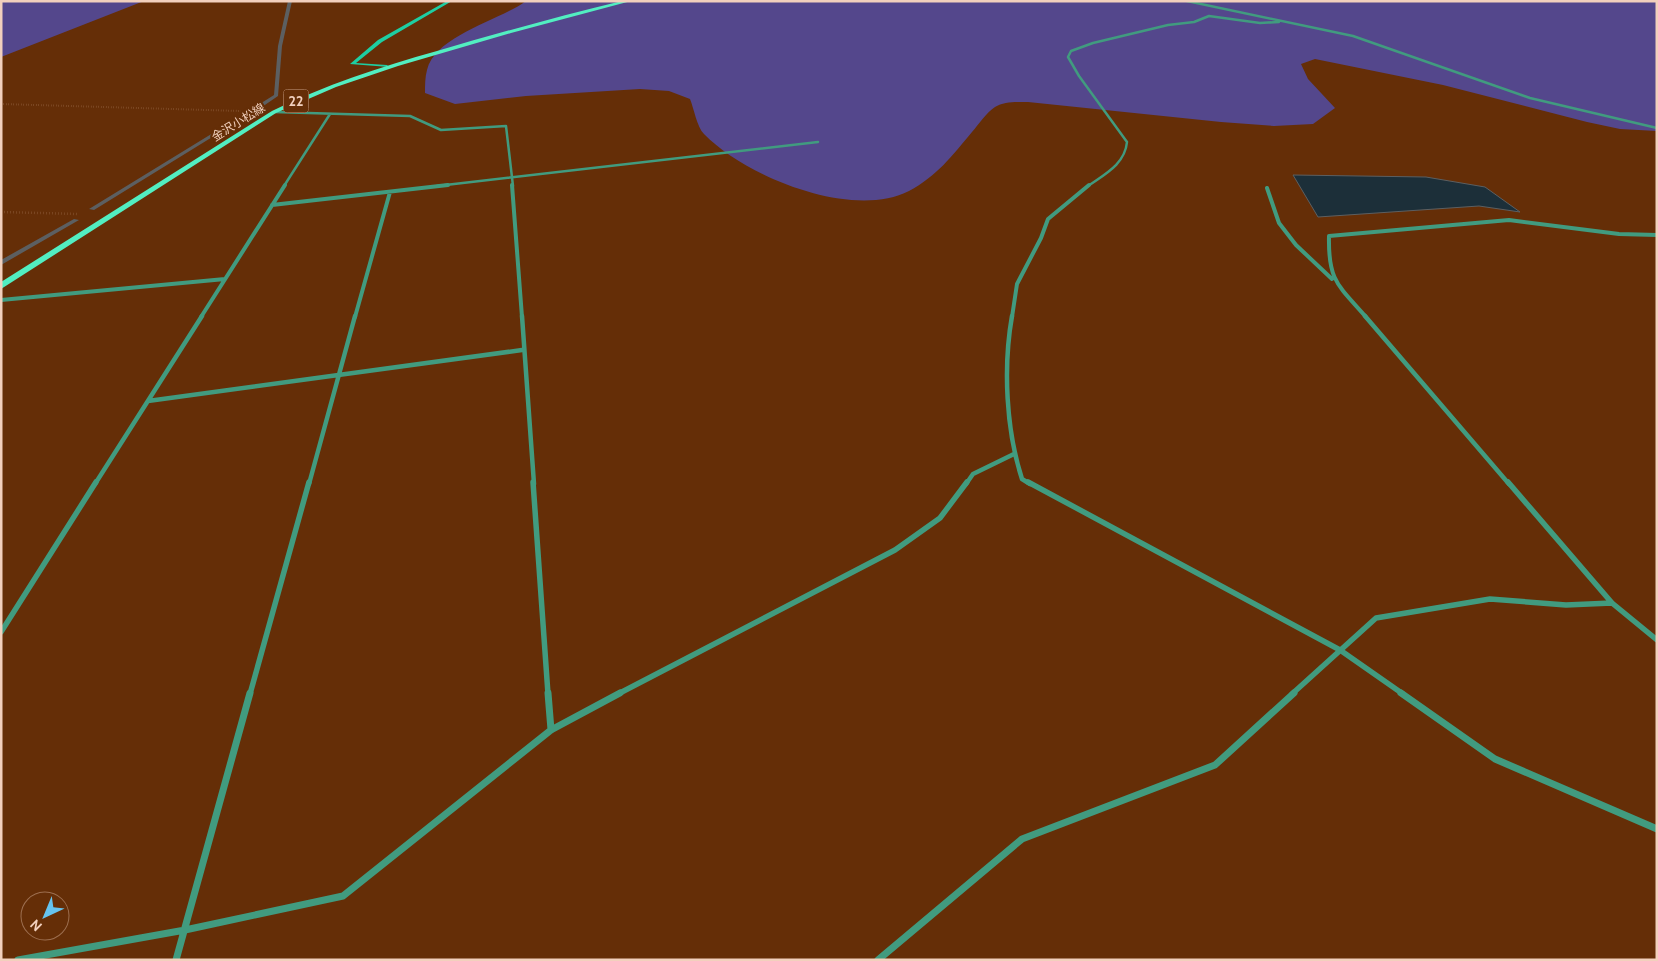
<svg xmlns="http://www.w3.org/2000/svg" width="1658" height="961" font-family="Cabin,'Noto Sans JP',sans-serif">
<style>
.green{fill:#54478c}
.water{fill:#1c2f39;stroke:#5c5f61}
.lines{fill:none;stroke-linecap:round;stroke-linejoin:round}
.stream{fill:#5c5f61;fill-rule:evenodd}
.path-far1{stroke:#91603f;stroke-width:2;stroke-dasharray:0.5 2;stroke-linecap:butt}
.path{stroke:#91603f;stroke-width:2.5;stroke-dasharray:0.5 2.5;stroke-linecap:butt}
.street-far4{stroke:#419b7f;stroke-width:2.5}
.street-far3{stroke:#419b7f;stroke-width:4}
.street-far2{stroke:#419b7f;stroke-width:4.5}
.street-far1{stroke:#419b7f;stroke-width:5.5}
.street{stroke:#419b7f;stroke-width:7}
.secondary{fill:#1ecea2;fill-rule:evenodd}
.primary{fill:#52eec1;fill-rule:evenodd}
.labels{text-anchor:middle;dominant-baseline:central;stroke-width:4.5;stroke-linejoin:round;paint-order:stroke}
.far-street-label{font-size:12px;fill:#f2d0bd;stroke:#652e07}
.shield{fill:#652e07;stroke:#c89f86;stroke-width:1}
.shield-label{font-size:14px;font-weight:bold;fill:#f2d0bd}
</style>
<rect width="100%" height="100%" fill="#652e07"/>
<!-- green -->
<path class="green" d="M1,1H144L1,57Z
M526,1H1657V131L1620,129L1587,122L1443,85L1315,59L1301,64L1308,79L1335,108L1313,124L1274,126L1221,122L1028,102C1018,102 1004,101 995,107C986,113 979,124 972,132C952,156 937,176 909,191C852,220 746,177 704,134C697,127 694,109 690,99L669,91L640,89L526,96L455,104L425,93C425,85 425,77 427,70C436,35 499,21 526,1Z"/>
<!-- water -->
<path class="water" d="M1293,175L1426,177L1485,187L1520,212L1479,206L1318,217Z"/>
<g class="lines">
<!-- stream -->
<path class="stream" d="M288,1H292L282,46L278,96L259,109H255V107L274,95L278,46Z
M244,114L248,115L94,210L89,209Z
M74,219L79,220L1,265V260Z"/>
<!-- path-far1 -->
<path class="path-far1" d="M1,104L241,111"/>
<!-- path -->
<path class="path" d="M1,212L77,214"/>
<!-- street-far4 -->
<path class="street-far4" d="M1187,1L1353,36L1530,98L1657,128
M274,112L410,116L441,130L506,126L513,186
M284,186L330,114
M437,186L818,142
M1088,186C1105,174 1125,164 1127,142L1079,76L1068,57L1071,51L1093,43L1168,25L1194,22L1209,16L1260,23L1279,22"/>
<!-- street-far3 -->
<path class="street-far3" d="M512,185L522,317
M1267,188L1279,223L1296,245L1332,279
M272,205L448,185
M1,300L225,279
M201,317L285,185
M355,317L390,192
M1012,317L1017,284L1041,238L1048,219L1089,185
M1366,317C1338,285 1328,281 1329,236L1509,220L1619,234L1657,235"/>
<!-- street-far2 -->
<path class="street-far2" d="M522,316L534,484
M1012,316C1003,367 1006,430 1022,479L1030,484
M1365,316L1509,484
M148,401L522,350
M95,484L202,316
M309,484L355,316
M966,484L973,474L1014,454"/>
<!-- street-far1 -->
<path class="street-far1" d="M533,482L548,694
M1028,482L1340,650L1403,694
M1508,482L1612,603L1657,640
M1,632L96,482
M250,694L309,482
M618,694L895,550L940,518L967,482
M1292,694L1376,618L1490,599L1566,605L1612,603"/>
<!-- street -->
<path class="street" d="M548,693L551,730
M1401,693L1495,759L1657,829
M18,960L185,930L343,896L551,730L620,693
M176,960L250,693
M878,960L1022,839L1215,765L1294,693"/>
<!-- secondary -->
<path class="secondary" d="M447,1H452L382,42L356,63L387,65L389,67L350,64L378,40Z"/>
<!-- primary -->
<path class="primary" d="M622,1H631L511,33L398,66L336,87L276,113L1,289V282L272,111C325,85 380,67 437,51C498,33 560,16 622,1Z"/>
</g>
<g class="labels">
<!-- far-street labels -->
<g class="far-street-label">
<text transform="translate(238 122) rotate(-32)">金沢小松線</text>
</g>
<!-- shield labels -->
<rect class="shield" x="283.5" y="89.5" width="25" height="23" rx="4"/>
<g class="shield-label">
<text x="296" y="101">22</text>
</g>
</g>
<!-- border -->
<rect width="1658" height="961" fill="none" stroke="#f2d0bd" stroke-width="5"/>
<!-- north arrow -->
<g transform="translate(45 916) rotate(224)"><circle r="24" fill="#652e07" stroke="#9d6f50"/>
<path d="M0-4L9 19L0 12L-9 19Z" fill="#66c4ef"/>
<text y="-8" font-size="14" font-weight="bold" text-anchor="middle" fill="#f2d0bd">N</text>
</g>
</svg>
